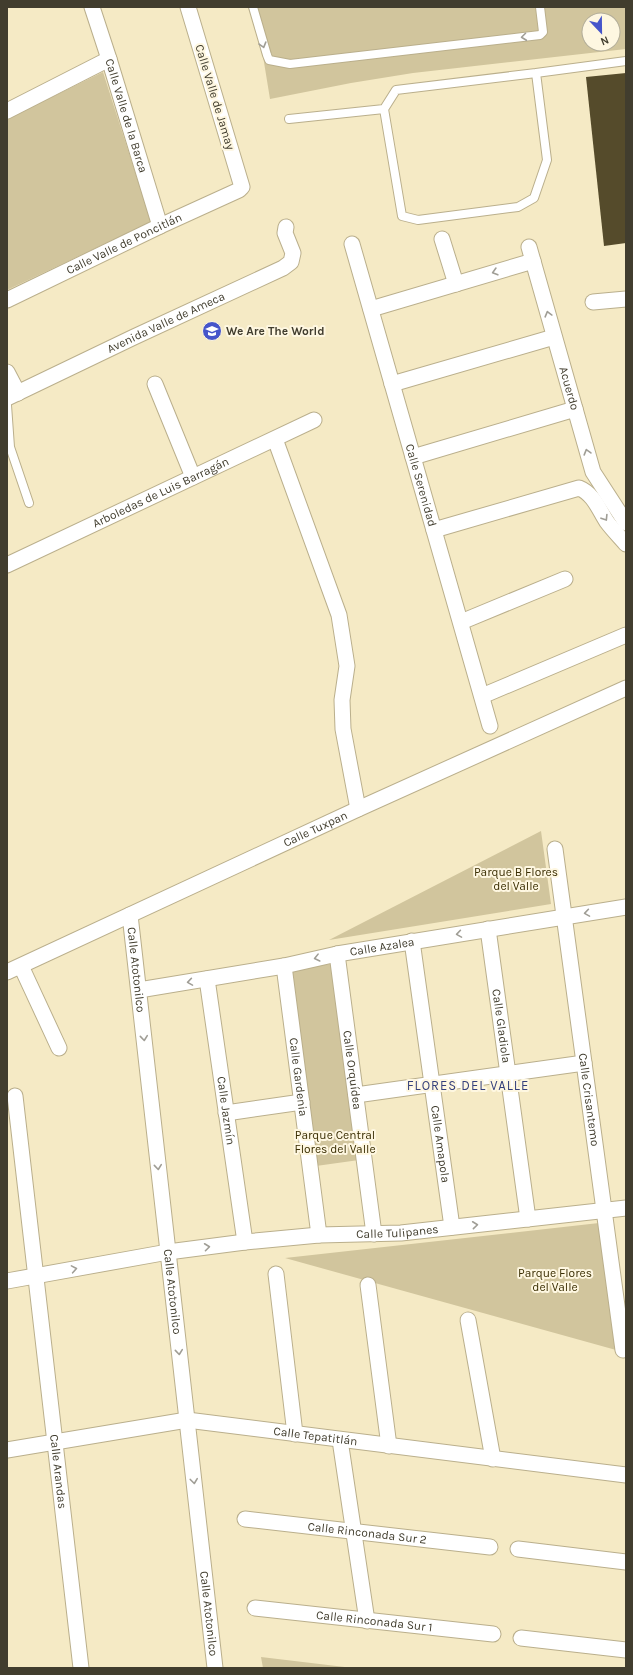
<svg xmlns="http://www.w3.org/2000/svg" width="633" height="1675" font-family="Karla,sans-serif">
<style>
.green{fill:#d1c59d;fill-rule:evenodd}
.building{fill:#554b2b}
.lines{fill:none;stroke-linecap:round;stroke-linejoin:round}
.lane-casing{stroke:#baaf8c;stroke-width:10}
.street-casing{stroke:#baaf8c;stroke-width:17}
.lane{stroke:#fff;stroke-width:8}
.street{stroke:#fff;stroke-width:15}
.oneway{stroke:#a09e96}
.labels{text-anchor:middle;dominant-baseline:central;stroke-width:4;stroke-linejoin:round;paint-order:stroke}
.street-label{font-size:12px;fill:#413d2e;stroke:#fef7e1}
.poi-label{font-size:12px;font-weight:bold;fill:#413d2e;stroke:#fef7e1;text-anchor:start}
.park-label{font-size:12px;fill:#3a2e03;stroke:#fef7e1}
.neighbourhood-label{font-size:13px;letter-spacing:1px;fill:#343f7a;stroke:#fef7e1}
</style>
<rect width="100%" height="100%" fill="#f5eac5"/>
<!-- green -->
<path class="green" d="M255,7H626V49L413,73L351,83L270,99ZM589,20H613V44H589Z
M103,72L151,222L7,290V119Z
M541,831L551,904L329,940Z
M331,964L359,1160L316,1166L290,970Z
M599,1223L616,1350L285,1258Z
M261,1657L353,1668H263Z"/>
<!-- building -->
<path class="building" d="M626,73V243L604,246L586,77Z"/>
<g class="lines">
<!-- lane casing -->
<g class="lane-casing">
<path id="lane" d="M253,7L267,55L269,60L290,64L540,35L543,32L540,7
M384,109L402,216L418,220L518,207L534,198L547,160L536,73L626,61
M289,119L384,109L396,90L536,73
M7,405L10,447L29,503"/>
</g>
<!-- street casing -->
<g class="street-casing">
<g id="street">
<path id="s1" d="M92,7L109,59L160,226"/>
<path d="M7,111L109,59"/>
<path d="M442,239L456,284"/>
<path id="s2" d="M352,244L490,726"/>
<path id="s3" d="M529,247L593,472L626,523"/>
<path id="s4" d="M7,300L160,226L239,190L242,187L188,7"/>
<path d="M593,302L626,299"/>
<path d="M371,309L533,261"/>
<path d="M7,372L18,393"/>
<path d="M155,384L193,477"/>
<path d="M392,384L554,337"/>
<path id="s5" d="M7,398L134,337L283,268L291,262L293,253L285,233L286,227"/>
<path d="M275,439L339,615L347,666L342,700L343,729L358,809"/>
<path d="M413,457L575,409"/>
<path d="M434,530L579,488C594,494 599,510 607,522C613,530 620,537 626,544"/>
<path id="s6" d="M7,565L314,420"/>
<path d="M461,622L565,579"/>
<path d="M482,696L626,635"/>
<path id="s7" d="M555,849L623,1350"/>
<path id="s8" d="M130,915L215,1668"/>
<path id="s9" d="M488,929L528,1219"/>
<path id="s10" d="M412,941L452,1227"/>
<path id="s11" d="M337,954L374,1234"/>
<path d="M21,966L59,1048"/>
<path id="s12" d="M284,966L319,1235"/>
<path id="s13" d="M7,972L358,809L626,688"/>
<path id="s14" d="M207,979L245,1242"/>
<path id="s15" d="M139,990L284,966L337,954L626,907"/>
<path d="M356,1095L584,1063"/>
<path id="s16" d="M15,1096L81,1668"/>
<path d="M226,1113L302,1102"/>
<path d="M276,1274L295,1434"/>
<path id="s17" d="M7,1281L168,1252L245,1242L319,1235L401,1233L626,1208"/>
<path d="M368,1285L389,1446"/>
<path d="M468,1320L493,1459"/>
<path d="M340,1440L367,1621"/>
<path id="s18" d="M7,1450L187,1420L626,1475"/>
<path id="s19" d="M245,1519L490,1547"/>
<path d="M518,1549L626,1562"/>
<path id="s20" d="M255,1608L493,1634"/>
<path d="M521,1638L626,1650"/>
</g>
</g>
<!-- lane -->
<use href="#lane" class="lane"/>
<!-- street -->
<use href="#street" class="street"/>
</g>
<!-- one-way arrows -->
<defs><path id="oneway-chevron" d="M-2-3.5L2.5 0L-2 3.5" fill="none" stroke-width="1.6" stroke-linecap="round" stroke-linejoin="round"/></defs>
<g class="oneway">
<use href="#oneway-chevron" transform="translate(524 37) rotate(173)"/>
<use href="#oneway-chevron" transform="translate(263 45) rotate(74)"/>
<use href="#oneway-chevron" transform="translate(495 272) rotate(164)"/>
<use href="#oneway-chevron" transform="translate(548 314) rotate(-105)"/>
<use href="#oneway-chevron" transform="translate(587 452) rotate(-106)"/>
<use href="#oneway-chevron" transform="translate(605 518) rotate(58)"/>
<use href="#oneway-chevron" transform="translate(587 913) rotate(171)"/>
<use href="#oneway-chevron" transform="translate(459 934) rotate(171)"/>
<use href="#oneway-chevron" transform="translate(317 958) rotate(166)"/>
<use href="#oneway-chevron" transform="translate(190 982) rotate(171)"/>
<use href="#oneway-chevron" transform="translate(144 1038) rotate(84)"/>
<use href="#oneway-chevron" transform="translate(158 1167) rotate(84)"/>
<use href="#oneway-chevron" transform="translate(475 1225) rotate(-6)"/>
<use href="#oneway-chevron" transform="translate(207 1247) rotate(-7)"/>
<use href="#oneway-chevron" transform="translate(74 1269) rotate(-10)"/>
<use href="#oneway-chevron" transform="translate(179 1352) rotate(84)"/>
<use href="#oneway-chevron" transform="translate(194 1481) rotate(83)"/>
</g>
<!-- icons -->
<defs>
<g id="school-disc" transform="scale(1)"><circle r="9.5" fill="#4655ca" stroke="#fef7e1"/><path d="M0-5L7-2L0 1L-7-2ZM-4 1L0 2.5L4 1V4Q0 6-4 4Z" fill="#fff"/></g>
</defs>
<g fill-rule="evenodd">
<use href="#school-disc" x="212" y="331"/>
</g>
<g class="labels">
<!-- street labels -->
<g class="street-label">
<text transform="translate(215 97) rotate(73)">Calle Valle de Jamay</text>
<text stroke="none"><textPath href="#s1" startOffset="114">Calle Valle de la Barca</textPath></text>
<text stroke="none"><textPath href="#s4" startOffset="130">Calle Valle de Poncitlán</textPath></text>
<text stroke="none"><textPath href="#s5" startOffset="176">Avenida Valle de Ameca</textPath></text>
<text stroke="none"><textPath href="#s3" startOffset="147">Acuerdo</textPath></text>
<text stroke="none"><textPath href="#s2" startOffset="251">Calle Serenidad</textPath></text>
<text stroke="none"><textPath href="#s6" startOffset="170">Arboledas de Luis Barragán</textPath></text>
<text stroke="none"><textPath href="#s13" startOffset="340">Calle Tuxpan</textPath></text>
<text stroke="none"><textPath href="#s15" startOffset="247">Calle Azalea</textPath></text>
<text stroke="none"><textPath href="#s8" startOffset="55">Calle Atotonilco</textPath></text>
<text stroke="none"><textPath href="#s9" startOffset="98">Calle Gladiola</textPath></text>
<text stroke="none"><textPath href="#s11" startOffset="117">Calle Orquídea</textPath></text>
<text stroke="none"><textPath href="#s12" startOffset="112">Calle Gardenia</textPath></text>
<text stroke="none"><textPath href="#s7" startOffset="253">Calle Crisantemo</textPath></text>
<text stroke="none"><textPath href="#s14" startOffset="133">Calle Jazmín</textPath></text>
<text stroke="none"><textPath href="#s10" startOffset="205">Calle Amapola</textPath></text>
<text stroke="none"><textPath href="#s17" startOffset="394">Calle Tulipanes</textPath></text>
<text stroke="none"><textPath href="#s8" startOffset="379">Calle Atotonilco</textPath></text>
<text stroke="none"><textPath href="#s18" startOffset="312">Calle Tepatitlán</textPath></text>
<text stroke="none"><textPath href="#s16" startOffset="378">Calle Arandas</textPath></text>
<text stroke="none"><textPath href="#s19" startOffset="123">Calle Rinconada Sur 2</textPath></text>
<text stroke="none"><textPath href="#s8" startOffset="703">Calle Atotonilco</textPath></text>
<text stroke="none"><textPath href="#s20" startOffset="120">Calle Rinconada Sur 1</textPath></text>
</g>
<!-- poi labels -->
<g class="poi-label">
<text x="226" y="331">We Are The World</text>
</g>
<!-- park labels -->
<g class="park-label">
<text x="516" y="872">Parque B Flores<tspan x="516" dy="14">del Valle</tspan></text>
<text x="335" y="1135">Parque Central<tspan x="335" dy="14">Flores del Valle</tspan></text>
<text x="555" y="1273">Parque Flores<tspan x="555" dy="14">del Valle</tspan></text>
</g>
<!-- neighbourhood labels -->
<g class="neighbourhood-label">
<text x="468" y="1085">FLORES DEL VALLE</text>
</g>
</g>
<!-- border -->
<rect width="633" height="1675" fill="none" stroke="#413d2e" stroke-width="16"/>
<!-- north arrow -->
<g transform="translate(601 32) rotate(158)"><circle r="19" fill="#fef7e1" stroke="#b2ad99"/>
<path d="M0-3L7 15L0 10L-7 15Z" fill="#4655ca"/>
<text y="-6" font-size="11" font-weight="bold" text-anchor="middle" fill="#413d2e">N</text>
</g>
</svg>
